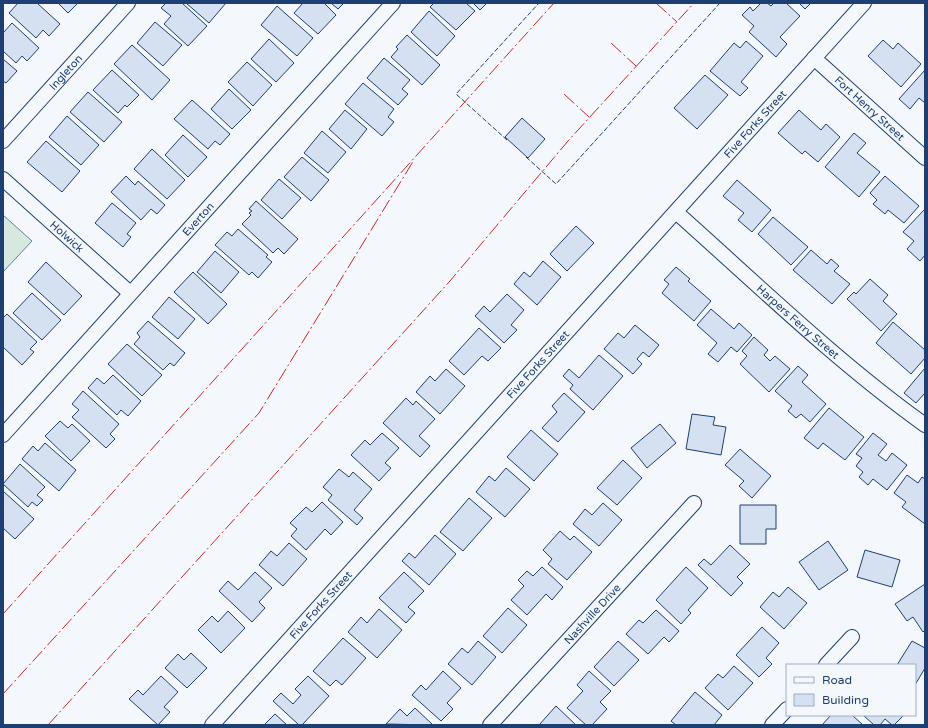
<svg xmlns="http://www.w3.org/2000/svg" width="928" height="728" font-family="'Varela Round',sans-serif">
<style>
.green{fill:#d7e8df;stroke:#687fa3}
.building{fill:#d5e0f0;stroke:#1d3f73}
.lines{fill:none;stroke-linecap:round;stroke-linejoin:round}
.minor-casing{stroke:#1d3f73;stroke-width:16}
.minor{stroke:#f4f7fb;stroke-width:14}
.fence{stroke:#1d3f73;stroke-width:1;stroke-dasharray:5 2;stroke-linecap:butt}
.power{stroke:#c62828;stroke-width:1;stroke-dasharray:14 3 2 3;stroke-linecap:butt}
.labels{text-anchor:middle;dominant-baseline:central;stroke-width:3;stroke-linejoin:round;paint-order:stroke}
.street-label{font-size:11px;fill:#1d3f73;stroke:#f4f7fb}
</style>
<rect width="100%" height="100%" fill="#f4f7fb"/>
<!-- green -->
<path class="green" d="M3,215L32,241L3,272Z"/>
<!-- building -->
<path class="building" d="M18,3H37L60,24L49,36L43,30L36,38L9,13Z
M58,3H78L68,13Z
M166,3H182L207,26L188,46L164,24L171,16L161,8Z
M186,3H226L209,23Z
M303,3H324L336,15L318,34L294,13Z
M331,3H344L338,9Z
M434,3H466L475,11L456,30L430,7Z
M473,3H487L480,10Z
M761,3H767L771,6L774,3H786L800,16L780,37L787,44L776,57L749,32L754,26L742,15L750,7L753,11Z
M799,3H811L805,9Z
M277,6L313,38L297,56L261,25Z
M429,11L455,36L437,56L411,32Z
M155,22L182,45L163,66L137,43Z
M12,23L39,48L27,61L22,56L16,63L3,51V33Z
M407,35L440,65L422,85L391,57L398,49L396,47Z
M269,39L294,63L276,82L251,59Z
M883,40L893,49L898,43L921,64L901,87L868,56Z
M746,41L763,56L741,82L748,88L740,96L710,71L734,43L740,48Z
M132,45L170,80L152,100L114,64Z
M384,58L410,80L402,89L408,94L398,105L367,78Z
M3,59L17,71L6,83L3,81Z
M247,62L272,85L253,106L228,82Z
M112,70L139,95L127,107L125,105L118,113L93,90Z
M925,70V103L919,98L910,109L899,99Z
M705,75L728,95L697,129L674,108Z
M363,83L394,109L388,117L394,122L382,136L345,104Z
M229,89L251,110L232,129L211,109Z
M88,92L122,122L104,142L70,112Z
M192,100L230,134L220,145L215,141L208,149L174,119Z
M345,110L367,129L351,149L329,129Z
M799,110L821,130L826,124L840,137L818,162L805,151L802,154L778,133Z
M67,116L99,145L81,165L49,137Z
M522,118L545,139L528,158L505,137Z
M322,131L346,152L328,173L304,153Z
M854,133L866,143L857,153L880,172L859,197L825,167Z
M183,135L207,157L188,177L165,155Z
M46,141L80,171L62,192L27,162Z
M152,149L185,180L167,199L134,169Z
M302,157L329,180L311,201L284,177Z
M126,176L135,185L138,181L165,205L157,214L151,209L141,220L111,192Z
M885,176L919,206L904,223L888,210L885,214L873,204L877,200L870,193Z
M279,179L301,198L282,219L261,200Z
M737,180L771,210L752,232L738,220L744,213L723,196Z
M256,201L298,239L284,254L278,248L273,253L242,224L251,215L249,213L252,211L249,209Z
M112,203L136,223L127,234L131,237L123,247L95,223Z
M925,209V255L920,261L907,249L914,241L903,232Z
M773,217L808,247L791,265L758,234Z
M576,226L594,243L567,271L550,254Z
M238,229L268,255L266,257L272,262L258,278L252,272L249,275L215,245L227,232L232,236Z
M811,250L827,264L831,259L839,266L834,271L850,284L832,304L793,270Z
M215,251L239,272L221,293L197,272Z
M543,261L561,277L537,305L514,284L524,272L530,277Z
M46,262L82,296L64,315L28,282Z
M676,267L690,279L688,281L711,301L694,321L662,293L669,284L664,280Z
M193,272L227,304L208,324L174,292Z
M870,279L888,295L883,301L897,314L881,331L847,299L854,292L856,294Z
M32,293L61,320L42,340L13,313Z
M507,294L524,310L511,325L517,330L504,343L475,316L484,306L490,312Z
M169,297L195,319L178,339L152,317Z
M711,309L734,329L739,323L752,335L737,352L731,347L718,362L708,354L717,343L697,325Z
M7,314L37,342L30,349L34,352L22,365L3,347V318Z
M148,321L185,353L174,366L170,363L163,370L134,344L140,337L137,333Z
M893,322L925,350V358L911,374L876,343Z
M635,325L659,345L649,357L643,352L637,359L642,364L633,374L604,349L618,333L624,338Z
M479,328L501,348L488,361L482,356L464,375L449,361Z
M754,337L768,350L764,355L770,361L775,356L790,369L769,392L740,364L747,356L742,351Z
M127,344L162,375L142,396L108,364Z
M599,355L623,376L593,410L570,389L573,385L563,376L569,369L579,378Z
M798,366L808,375L802,382L826,404L810,422L801,414L796,418L788,411L792,406L775,391Z
M925,368V393L916,403L904,393Z
M446,369L465,386L440,414L416,392L430,376L435,381Z
M113,375L141,401L128,416L121,410L117,415L88,388L97,378L104,384Z
M83,391L119,424L110,434L115,439L106,448L72,417L79,410L72,404Z
M564,393L585,412L558,442L542,428L557,412L552,406Z
M406,398L413,405L416,401L435,419L419,436L430,446L420,457L383,423Z
M829,408L864,437L845,460L823,443L818,449L804,438Z
M692,414L715,417L713,425L726,427L721,455L686,449Z
M60,421L68,428L72,424L90,441L71,461L45,436Z
M660,424L676,443L647,468L631,448Z
M531,430L558,454L534,481L507,457Z
M382,433L399,448L385,463L391,468L379,481L351,455L365,440L370,445Z
M873,433L887,444L878,455L886,461L892,453L907,465L887,490L873,479L868,485L859,477L863,472L856,466L862,458L856,454Z
M45,443L76,470L59,491L22,459L33,446L38,451Z
M740,449L771,476L752,498L739,486L744,481L725,465Z
M623,460L642,478L617,505L597,488Z
M20,464L45,487L37,495L43,500L37,506L32,502L28,507L3,484Z
M506,468L530,489L505,517L476,492L489,476L495,481Z
M339,469L349,477L353,472L372,489L354,510L363,518L357,525L328,500L332,495L323,487Z
M907,475L918,483L922,477L925,479V524L902,507L906,502L894,493Z
M3,491L34,519L15,539L3,528Z
M469,498L492,518L463,551L440,532Z
M322,502L343,522L331,535L325,529L306,550L291,536L297,529L290,523L306,507L312,512Z
M603,503L622,520L599,546L573,524L585,509L592,515Z
M740,505H776V529H766V544H740Z
M560,531L570,540L574,536L592,552L567,580L548,564L552,559L543,550Z
M435,535L456,554L429,585L402,561L409,553L415,558Z
M828,541L848,570L819,590L799,562Z
M289,543L307,559L283,586L259,565L271,551L277,556Z
M730,545L750,564L737,577L743,583L731,596L698,565L704,559L711,565Z
M865,550L900,560L892,587L857,577Z
M542,567L563,587L552,600L546,594L527,615L511,600L524,586L518,580L527,571L533,576Z
M686,567L708,588L688,610L691,613L681,624L656,600Z
M255,572L272,588L259,602L265,608L252,622L219,591L228,581L238,590Z
M404,572L424,591L408,607L415,613L406,623L379,598Z
M925,584V630L923,632L913,617L907,621L895,604Z
M788,587L807,603L784,629L760,607L773,592L779,597Z
M508,608L527,625L502,653L483,636Z
M379,609L402,630L377,658L348,632L361,617L367,623Z
M656,610L679,631L669,642L664,637L648,654L626,634L639,620L643,623Z
M228,611L245,628L221,653L198,630L212,616L218,622Z
M762,627L779,643L766,658L772,664L759,677L736,655Z
M343,638L366,658L342,685L336,680L330,686L313,671Z
M478,641L496,657L472,685L448,664L462,648L468,653Z
M618,641L639,660L614,686L594,667Z
M912,641L925,648V668L915,685V665H897Z
M191,653L207,668L187,688L165,668L178,654L184,660Z
M734,666L753,683L728,710L705,688L718,674L723,678Z
M443,671L461,688L447,703L453,709L441,721L412,695L421,685L426,690Z
M589,671L611,691L600,702L607,709L592,725H586L567,708L583,691L577,685Z
M161,676L178,692L164,707L170,712L158,725L129,699L138,690L143,695Z
M308,676L329,696L302,725H299L273,701L281,693L293,704L301,695L295,689Z
M695,692L722,715L714,725H676L671,721Z
M556,706L576,725H539Z
M415,708L433,725L386,724L400,709L407,716Z
M275,714L287,725H264Z
M831,715H852L863,725H822Z
M863,715H904L894,725H892L885,719L880,725H874Z"/>
<g class="lines">
<!-- minor casing -->
<g class="minor-casing">
<g id="minor">
<path id="s1" d="M814,58L925,158"/>
<path id="s2" d="M3,141L128,3"/>
<path id="s3" d="M3,179L130,293"/>
<path id="s4" d="M676,212C757,284 837,362 925,425"/>
<path id="s5" d="M3,435L393,3"/>
<path d="M826,665L852,637"/>
<path id="s6" d="M212,725L864,3"/>
<path id="s7" d="M490,725L694,503"/>
<path d="M772,725L787,709"/>
</g>
</g>
<!-- minor -->
<use href="#minor" class="minor"/>
<!-- fence -->
<path class="fence" d="M507,140L456,94L539,3
M526,157L556,184L720,3"/>
<!-- power -->
<path class="power" d="M656,3L677,22
M611,43L636,66
M564,94L589,117
M3,614L554,3
M3,694L259,413L414,160
M48,725L450,281L568,141L694,3"/>
</g>
<g class="labels">
<!-- street labels -->
<g class="street-label">
<text stroke="none"><textPath href="#s2" startOffset="93">Ingleton</textPath></text>
<text stroke="none"><textPath href="#s1" startOffset="75">Fort Henry Street</textPath></text>
<text stroke="none"><textPath href="#s6" startOffset="810">Five Forks Street</textPath></text>
<text stroke="none"><textPath href="#s5" startOffset="291">Everton</textPath></text>
<text stroke="none"><textPath href="#s3" startOffset="86">Holwick</textPath></text>
<text stroke="none"><textPath href="#s4" startOffset="164">Harpers Ferry Street</textPath></text>
<text stroke="none"><textPath href="#s6" startOffset="486">Five Forks Street</textPath></text>
<text stroke="none"><textPath href="#s6" startOffset="162">Five Forks Street</textPath></text>
<text stroke="none"><textPath href="#s7" startOffset="151">Nashville Drive</textPath></text>
</g>
</g>
<!-- border -->
<rect width="928" height="728" fill="none" stroke="#1d3f73" stroke-width="8"/>
<!-- legend -->
<rect x="786" y="664" width="130" height="52" fill="#f4f7fb" stroke="#9eadc5"/>
<rect x="794" y="677" width="20" height="6" fill="#f4f7fb" stroke="#9eadc5"/>
<text x="822" y="684" font-size="12" fill="#1d3f73">Road</text>
<rect x="794" y="694" width="20" height="12" fill="#d5e0f0" stroke="#9eadc5"/>
<text x="822" y="704" font-size="12" fill="#1d3f73">Building</text>
</svg>
